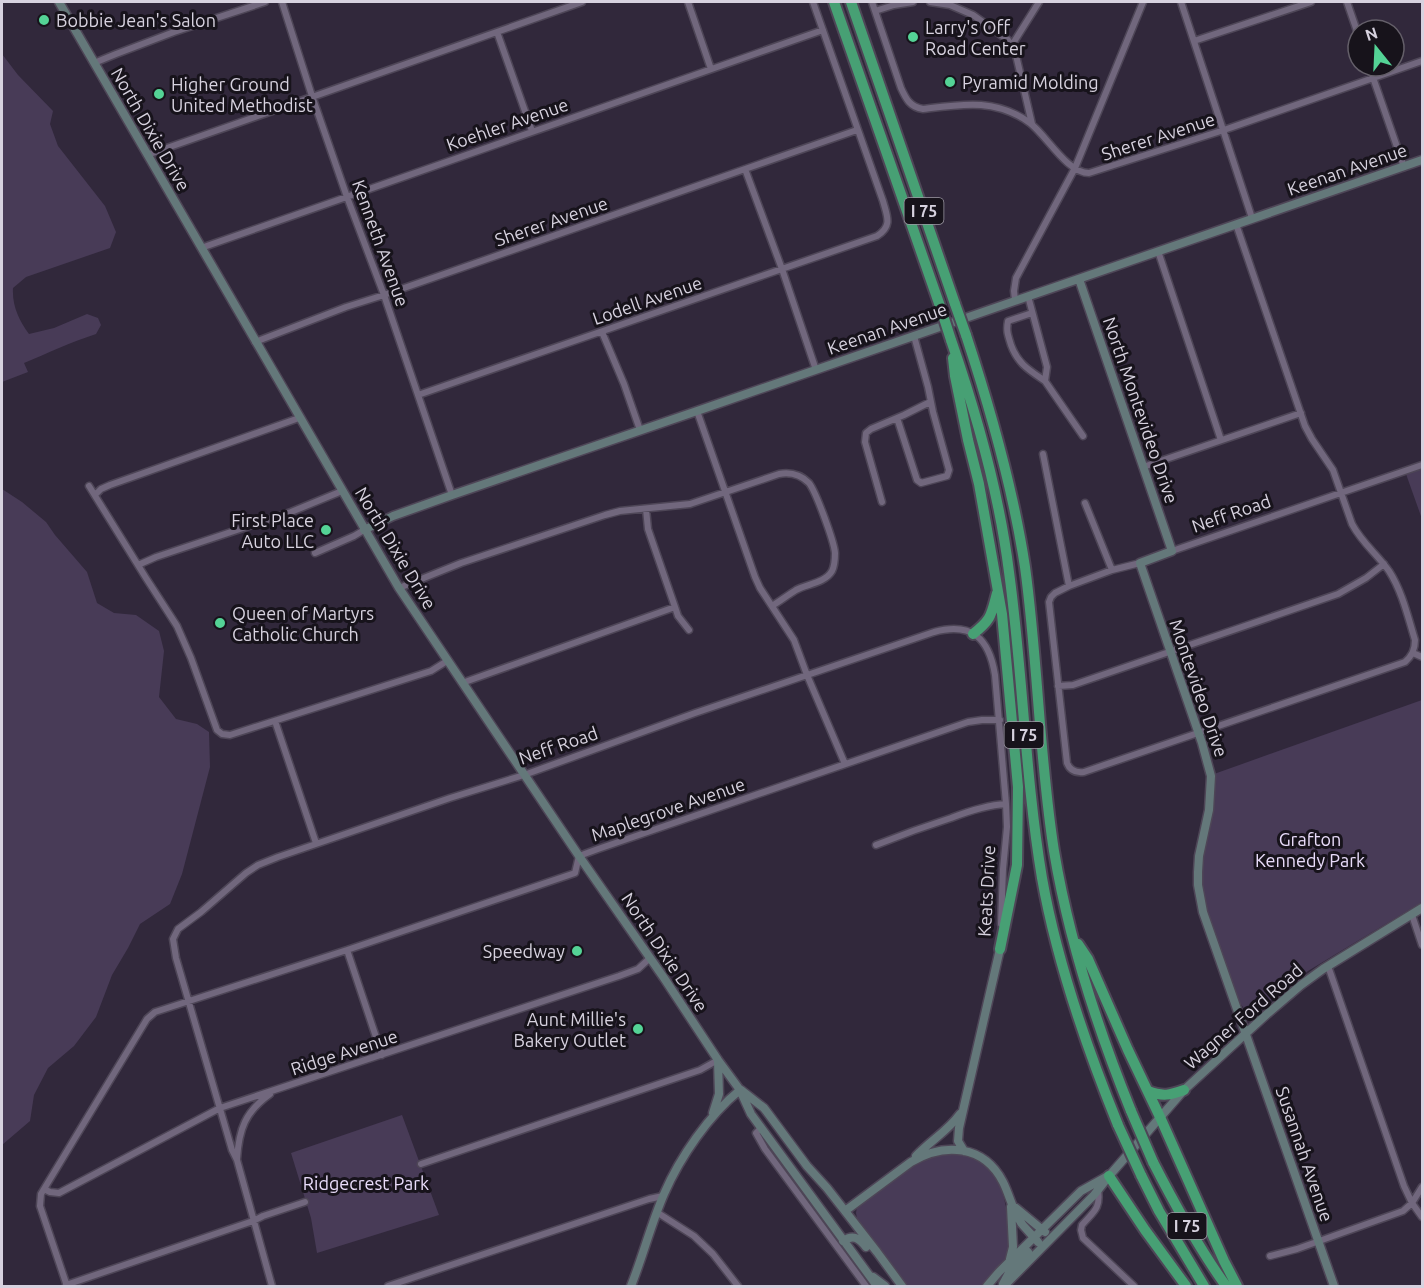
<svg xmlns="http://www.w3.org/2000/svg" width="1424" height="1288" font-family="Ubuntu,sans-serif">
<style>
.green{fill:#483b57}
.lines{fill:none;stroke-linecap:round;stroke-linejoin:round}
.street-casing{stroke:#4e4657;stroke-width:9}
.secondary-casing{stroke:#4e4657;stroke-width:11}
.highway-casing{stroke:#4e4657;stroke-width:14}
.street{stroke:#71677d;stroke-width:6}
.secondary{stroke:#64787a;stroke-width:8}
.highway{stroke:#47a074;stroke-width:10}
.highway-bridge-casing{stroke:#4e4657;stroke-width:14;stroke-linecap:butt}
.highway-bridge{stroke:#47a074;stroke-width:10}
.poi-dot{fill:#54d396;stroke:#17131b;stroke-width:2}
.labels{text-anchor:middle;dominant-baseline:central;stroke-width:6;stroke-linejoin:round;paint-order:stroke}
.shield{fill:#17131b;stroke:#9d99a4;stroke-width:1.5}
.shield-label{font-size:16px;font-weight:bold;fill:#d7d2df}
.poi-label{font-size:18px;fill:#d7d2df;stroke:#17131b;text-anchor:start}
.street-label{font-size:18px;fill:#d7d2df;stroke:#17131b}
.park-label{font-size:18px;fill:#e9dcfa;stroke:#17131b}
</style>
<rect width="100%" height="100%" fill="#31283b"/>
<!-- green -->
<path class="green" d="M2,54L18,75L53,111L50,124L58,146L105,206L116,232L110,248L26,277L13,288C12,306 19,320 29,334L54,328L87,314L98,318L101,325L96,334C71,342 48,353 24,363L28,372L2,382Z
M1422,468V519L1406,474Z
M2,489L22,502L46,522L55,535L87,572L97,603L114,613L136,615L159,631L164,651L159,697L176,719L197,724L209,732L210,767L182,874L170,904L140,924L128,948L112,975L96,1017L74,1046L48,1068L34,1095L30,1121L2,1145Z
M1422,700V902L1308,971L1259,1009L1253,1013L1247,1012L1239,1002L1208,916L1202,892L1201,869L1214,802V774Z
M402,1115L439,1215L317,1253L311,1218L291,1153Z
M946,1153H961L973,1158L988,1168L1000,1184L1004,1198L1010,1226V1251L1007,1260L982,1286H907L857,1218L856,1213L857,1207L919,1162L931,1156Z"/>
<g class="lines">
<!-- street casing -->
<g class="street-casing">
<path id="street" d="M282,2L312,96L347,197L384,295L452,495
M688,2L711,69
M872,2L901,88C906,99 910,107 923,109C962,104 996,98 1030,123C1047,136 1067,173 1089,173L1224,130L1422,61
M930,2L950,5L973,15L1008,40L1015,51L1032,124
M1181,2L1252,218
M1347,2L1358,34
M875,11L894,5L913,2
M497,32L532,131
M1194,41L1311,2
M1012,45L1039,2
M94,63L116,54L174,32L265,2
M1369,66L1404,167
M147,155L582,2
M745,169L782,269L816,370
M201,248L823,30
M1158,251L1221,440
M1028,296L1047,367L1045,381L1083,436
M1015,300L1014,291L1016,278L1075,168L1143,2
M1032,313L1008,321C1006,331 1008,335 1011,345C1018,364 1029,370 1045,381
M602,332L624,384L640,430
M255,342L346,307L384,295L857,130
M418,395L877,236C893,226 887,216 883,201L813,2
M697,411L755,577L760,588L794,640L807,675L845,764
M897,418L917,480L921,483L947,476L949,470L933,412L928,387L914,336
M1043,454L1069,586
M1143,467L1301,413
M89,486L146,578L177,626L191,658L217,730L222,734L230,735L431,671L447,661
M96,494L101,489L110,485L299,418
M882,502L865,442L866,433L871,429L904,415L930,402
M1085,503L1112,570
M646,509L648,529L675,607L678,616L689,630
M1172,551L1422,465
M315,553L354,536L364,530
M1140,563L1112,570L1069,586L1055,593L1051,597L1049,602L1067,763C1070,771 1076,773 1084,772L1405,662C1412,656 1415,650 1415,640C1408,617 1402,591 1389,571C1377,554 1362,543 1352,524L1333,470L1312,439L1305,426L1236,224
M138,565L156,557L291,512L342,491
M399,588L461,563L605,515L620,511L690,504L779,474C790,472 801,475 809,483C816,492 834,541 835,553C835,559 835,565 832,571C825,583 807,584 796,590C788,595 780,601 772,606
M1413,653L1422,657
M462,683L675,607
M1058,686L1073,685L1338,594L1366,578L1384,564
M275,721L316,843
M876,845C901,835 926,826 951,818C969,811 987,805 1006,804
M1412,915L1422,945
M347,950L382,1055
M1328,966L1404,1186L1412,1203L1422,1217
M761,1128L756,1133L765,1149L866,1286
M237,1159C239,1129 245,1112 270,1094
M421,1164L700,1070L718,1060
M44,1189L50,1192L59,1193L220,1108L619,976L638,969L650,958
M1098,1190C1101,1209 1093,1212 1082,1225L1081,1230L1083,1238L1134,1286
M658,1213L694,1236L713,1254L738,1286
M1270,1256L1297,1249L1403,1211L1412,1203L1422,1187
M66,1285L253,1221L263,1216L305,1202
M67,1286L40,1206L41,1194L147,1019L155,1012L347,950L575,873L579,856L598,849L968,722L982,720H1000
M272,1286L237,1160L232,1150L176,958L173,939L178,929L201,912L246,873L258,865L278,857L450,798L524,775L695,713L934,632C972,622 989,638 995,675L1006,804L1007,827L1003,869L1001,924
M388,1286L649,1199L663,1196"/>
</g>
<!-- secondary casing -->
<g class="secondary-casing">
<path id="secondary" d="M59,2L399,588L579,856L664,978L718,1060L740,1090L751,1114L877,1286
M1079,279L1172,551L1140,563L1202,743L1211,776L1209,810L1199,856L1198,872V885L1203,912L1334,1286
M364,530L393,516L452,495L697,411L1422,160
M741,1090L764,1108L807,1166L827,1188L877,1252L902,1286
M713,1113L719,1094L718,1061
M964,1151L958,1141L959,1128L1000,949
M916,1156C931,1140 948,1131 960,1114
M1016,1208L1045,1232
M845,1211L911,1162C945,1142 984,1145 1003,1182C1010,1196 1013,1212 1022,1224C1027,1230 1033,1236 1038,1242
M843,1241C853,1234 859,1238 866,1247
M1010,1259L1013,1247L1011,1207
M873,1277L885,1286
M1003,1284L1011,1269L1028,1252
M631,1286C643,1256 651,1224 664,1194C680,1157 709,1115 740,1090
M987,1286L999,1272L1081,1191L1106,1177
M1004,1286L1094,1195L1109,1176L1184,1090L1267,1014L1301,985L1323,969L1422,908"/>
</g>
<!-- highway casing -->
<g class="highway-casing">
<path id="highway" d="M834,2L941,309
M851,2L955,304
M966,335C991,411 1013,488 1025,567C1038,661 1039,757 1054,851C1069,941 1097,1027 1131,1111
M951,340C977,415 999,492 1009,572C1023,674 1025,777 1042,878C1057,963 1086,1046 1118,1125
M953,358L955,376L968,440L979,484L1002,614L1018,787L1017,865L1000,949
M973,634C992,619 991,615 997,593
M1078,944L1088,959L1128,1050L1160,1117L1224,1261L1237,1286
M1148,1091C1163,1097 1170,1095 1184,1090
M1153,1162C1175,1205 1198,1247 1226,1286
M1141,1175L1159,1211L1204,1286
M1109,1176L1145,1230L1186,1286"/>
</g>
<!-- street -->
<use href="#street" class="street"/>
<!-- secondary -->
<use href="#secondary" class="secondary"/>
<!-- highway -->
<use href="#highway" class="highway"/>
<!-- highway-bridge casing -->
<g class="highway-bridge-casing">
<path id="highway-bridge" d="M955,304L966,335
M941,309L951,340
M1131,1111L1153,1162
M1118,1125L1141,1175"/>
</g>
<!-- highway-bridge -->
<use href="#highway-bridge" class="highway-bridge"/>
</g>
<!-- markers -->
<g class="poi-dot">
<circle cx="44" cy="20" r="6"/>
<circle cx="913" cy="37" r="6"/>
<circle cx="950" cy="82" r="6"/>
<circle cx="159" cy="94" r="6"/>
<circle cx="326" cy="530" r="6"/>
<circle cx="220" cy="623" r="6"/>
<circle cx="577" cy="951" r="6"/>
<circle cx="638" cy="1029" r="6"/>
</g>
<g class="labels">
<!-- shield labels -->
<g class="shield">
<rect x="904.5" y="198" width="39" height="26" rx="4.5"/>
<rect x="1004.5" y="722" width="39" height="26" rx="4.5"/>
<rect x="1167.5" y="1213" width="39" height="26" rx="4.5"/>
</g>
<g class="shield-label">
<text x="924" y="211">I 75</text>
<text x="1024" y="735">I 75</text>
<text x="1187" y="1226">I 75</text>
</g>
<!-- poi labels -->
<g class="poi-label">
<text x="56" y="20">Bobbie Jean's Salon</text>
<text x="925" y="27">Larry's Off<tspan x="925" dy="21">Road Center</tspan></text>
<text x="962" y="82">Pyramid Molding</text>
<text x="171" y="84">Higher Ground<tspan x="171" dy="21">United Methodist</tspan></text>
<text x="314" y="520" text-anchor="end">First Place<tspan x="314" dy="21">Auto LLC</tspan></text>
<text x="232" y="613">Queen of Martyrs<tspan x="232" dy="21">Catholic Church</tspan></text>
<text x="565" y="951" text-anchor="end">Speedway</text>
<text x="626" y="1019" text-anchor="end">Aunt Millie's<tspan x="626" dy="21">Bakery Outlet</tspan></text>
</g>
<!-- street labels -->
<g class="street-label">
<text transform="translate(507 124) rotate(-19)">Koehler Avenue</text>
<text transform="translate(151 129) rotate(60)">North Dixie Drive</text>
<text transform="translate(1158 136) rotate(-18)">Sherer Avenue</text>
<text transform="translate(1347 169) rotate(-19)">Keenan Avenue</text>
<text transform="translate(551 221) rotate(-19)">Sherer Avenue</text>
<text transform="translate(381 243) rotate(70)">Kenneth Avenue</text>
<text transform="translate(647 300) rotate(-19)">Lodell Avenue</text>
<text transform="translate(887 328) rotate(-19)">Keenan Avenue</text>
<text transform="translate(1141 410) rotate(71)">North Montevideo Drive</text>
<text transform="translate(1231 513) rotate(-19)">Neff Road</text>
<text transform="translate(396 548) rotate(59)">North Dixie Drive</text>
<text transform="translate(1199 688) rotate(71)">Montevideo Drive</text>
<text transform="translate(558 745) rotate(-19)">Neff Road</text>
<text transform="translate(668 809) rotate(-19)">Maplegrove Avenue</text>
<text transform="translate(986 891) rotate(-87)">Keats Drive</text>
<text transform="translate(665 952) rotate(56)">North Dixie Drive</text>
<text transform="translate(1243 1016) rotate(-41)">Wagner Ford Road</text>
<text transform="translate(344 1052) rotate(-18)">Ridge Avenue</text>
<text transform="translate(1305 1154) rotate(71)">Susannah Avenue</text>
</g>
<!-- park labels -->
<g class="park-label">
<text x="1310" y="839">Grafton<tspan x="1310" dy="21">Kennedy Park</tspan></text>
<text x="366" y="1183">Ridgecrest Park</text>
</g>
</g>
<!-- border -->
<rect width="1424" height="1288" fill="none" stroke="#d7d2df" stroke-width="6"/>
<!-- north arrow -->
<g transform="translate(1376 48) rotate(342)"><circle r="28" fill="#17131b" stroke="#645f69" stroke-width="1.5"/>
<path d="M0-4.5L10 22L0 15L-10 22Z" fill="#54d396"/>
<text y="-9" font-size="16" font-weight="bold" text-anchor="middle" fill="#d7d2df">N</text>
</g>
</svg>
